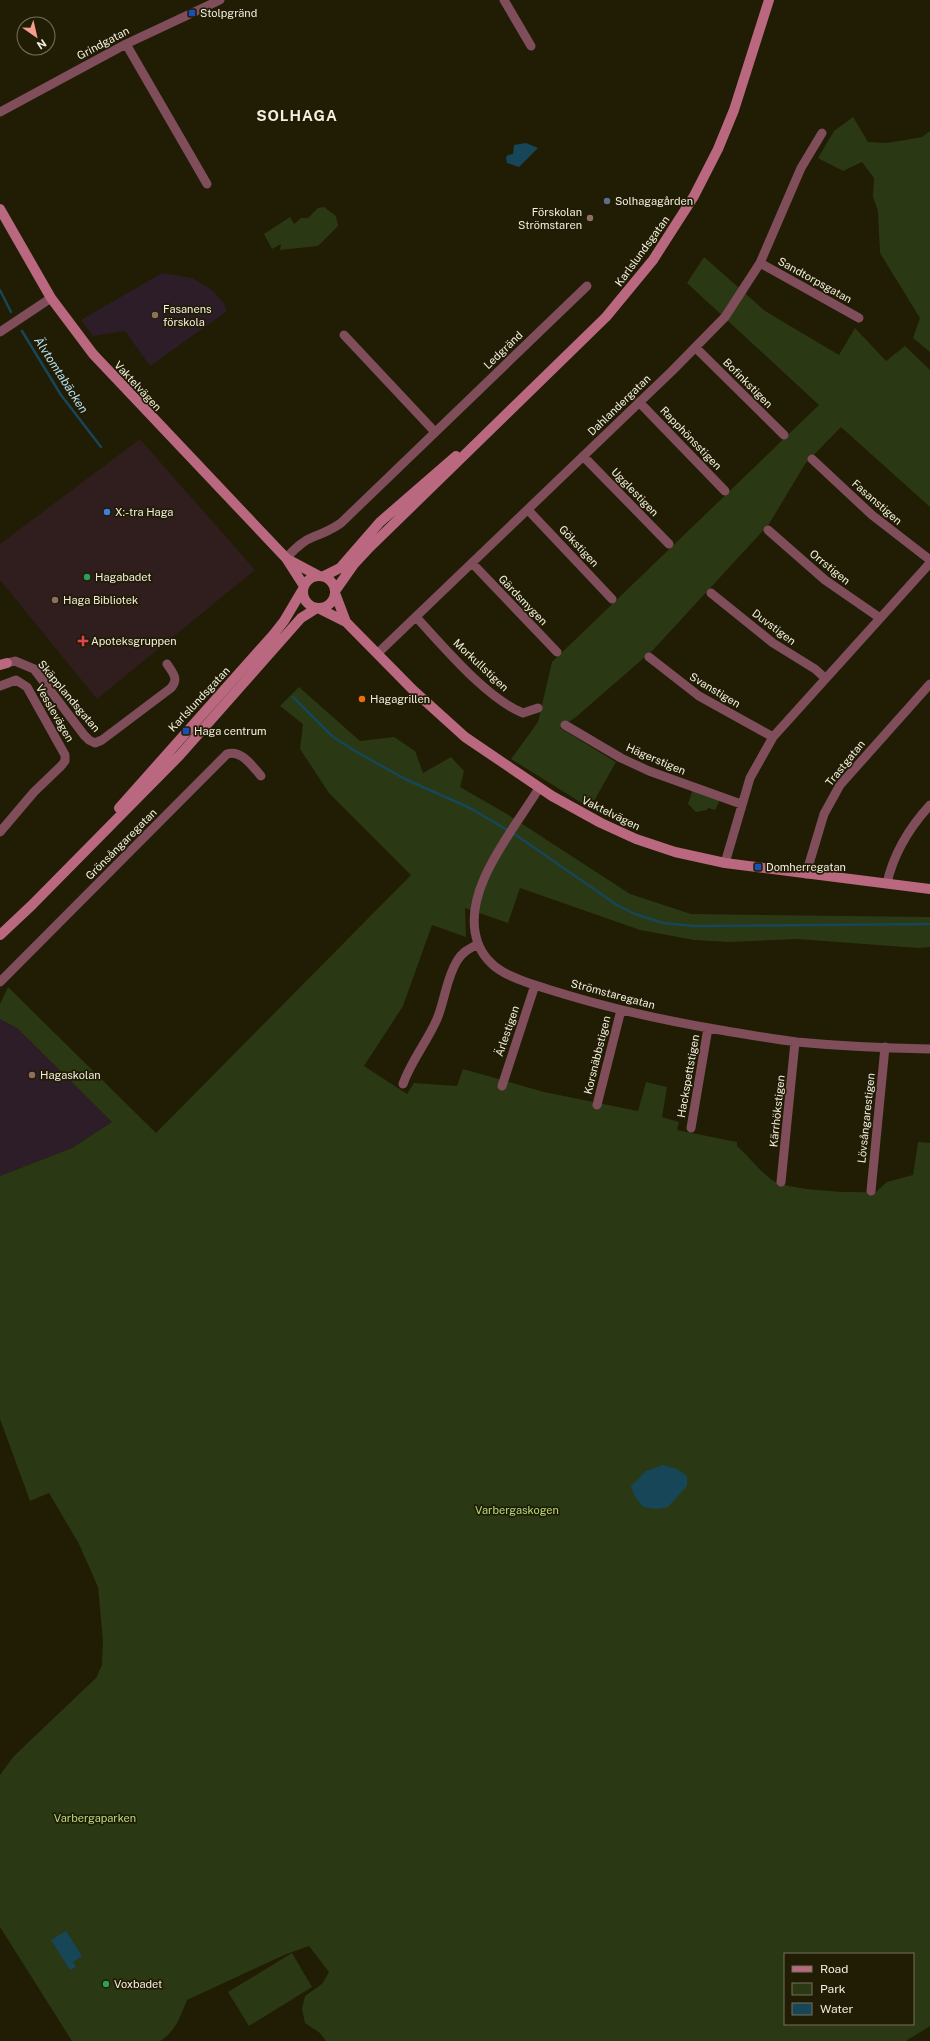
<svg xmlns="http://www.w3.org/2000/svg" width="930" height="2041" font-family="'Public Sans',sans-serif">
<style>
.commercial{fill:#301d1d}
.education{fill:#2d1d28}
.green{fill:#2a3913;fill-rule:evenodd}
.water{fill:#174658}
.lines{fill:none;stroke-linecap:round;stroke-linejoin:round}
.stream{stroke:#174658;stroke-width:2.5}
.street{stroke:#804d5b;stroke-width:9}
.secondary{stroke:#b96880;stroke-width:10}
.transit-dot{fill:#1a4fb4;stroke:#211c04;stroke-width:1.5}
.service-dot{fill:#5c6f8a;stroke:#211c04;stroke-width:1.5}
.education-dot{fill:#8d6e63;stroke:#211c04;stroke-width:1.5}
.shop-dot{fill:#3f7fe0;stroke:#211c04;stroke-width:1.5}
.leisure-dot{fill:#2e9e5b;stroke:#211c04;stroke-width:1.5}
.health-dot{fill:#e0444e;stroke:#211c04;stroke-width:1.5}
.food-dot{fill:#e8710a;stroke:#211c04;stroke-width:1.5}
.labels{text-anchor:middle;dominant-baseline:central;stroke-width:3.5;stroke-linejoin:round;paint-order:stroke}
.poi-label{font-size:11px;fill:#f2efe0;stroke:#211c04;text-anchor:start}
.street-label{font-size:11px;fill:#f2efe0;stroke:#211c04}
.park-label{font-size:11px;fill:#b5de80;stroke:#211c04}
.water-label{font-size:12px;font-style:italic;fill:#b8e3f6;stroke:#211c04}
.district-label{font-size:15px;font-weight:bold;letter-spacing:1px;fill:#f2efe0;stroke:#211c04}
</style>
<rect width="100%" height="100%" fill="#211c04"/>
<!-- commercial -->
<path class="commercial" d="M140,439L255,570L97,699L0,580V544Z"/>
<!-- education -->
<path class="education" d="M162,273L192,278L212,290L223,302L227,311L150,366L125,331L93,336L81,320Z
M0,1019L17,1028L112,1122L72,1148L0,1176Z"/>
<!-- green -->
<path class="green" d="M853,117L868,142L887,143L922,137L930,131V352L913,338L920,318L880,253L878,211L873,197L874,178L862,162L843,171L818,158L834,131Z
M324,207L336,216L338,226L318,246L280,250L281,244L272,249L264,234L290,217L294,224L301,218H308L318,208Z
M704,257L765,311L839,355L855,328L886,361L905,346L930,370V507L841,427L805,464L769,524L653,650L576,717L560,728L616,762L590,808L511,759L538,722L552,662L819,405L687,283Z
M299,687L360,741L394,737L415,751L423,773L451,757L464,771L460,787L507,814L630,894L691,914L930,917V947L918,948L797,939L729,942L694,940L640,930L520,888L508,923L465,908L466,937L432,925L403,1006L364,1066L407,1094L414,1083L457,1086L463,1069L544,1092L638,1111L646,1082L667,1087L662,1117L679,1122L677,1130L737,1142V1146C746,1154 764,1175 772,1180C790,1191 854,1193 876,1192L887,1182L913,1175L918,1142L930,1143V2026L906,2041H326L320,2033L305,2023L302,2009L305,1996L322,1984L329,1972L309,1946L284,1955L187,2000C180,2017 176,2031 160,2041H72L0,1927V1775L14,1756L96,1678L102,1665L103,1641L98,1587L79,1544L49,1493L30,1501L0,1419V1176L72,1148L112,1122L17,1028L0,1019V1004L8,987L156,1133L411,875L329,793L300,749L303,724L280,706ZM785,1954H913V2024H785Z
M691,790L720,800L715,810L708,808L707,810L696,812L688,804L692,792Z
M292,1953L312,1987L249,2026L228,1992Z"/>
<!-- water -->
<path class="water" d="M526,143L538,148L519,167L507,163L506,157L508,155L513,154L514,145Z
M663,1465L677,1469L687,1476V1486L668,1507L656,1509L643,1507L634,1495L631,1486L646,1471Z
M66,1931L82,1956L73,1962L76,1967L70,1970L51,1940Z"/>
<g class="lines">
<!-- stream -->
<path class="stream" d="M0,290L11,312
M22,331L61,395L101,447
M293,697L332,736L355,751L405,779L470,808L509,831
M513,833L617,905L635,914L663,923L693,926L930,924"/>
<!-- street -->
<path class="street" d="M504,0L531,46
M126,44L207,184
M0,112L126,44L220,0
M760,263L859,318
M0,332L51,298
M344,335L435,432
M696,348L784,435
M639,402L725,491
M583,456L669,544
M812,459L872,515L930,560
M528,510L612,599
M768,530L825,580L880,618
M286,558C294,550 302,541 313,537C324,533 331,530 341,523L587,286
M472,563L557,652
M711,593L773,643L815,669L825,678
M416,617C444,647 486,698 523,713L538,708
M378,653L672,371L725,317L760,263L801,168L822,133
M649,657L699,696L773,737
M7,663L15,661L34,669L84,735L89,740L95,743L102,740L171,688C179,679 173,673 167,664
M0,686L16,680L27,687L65,755V761L61,766L34,792L0,832
M565,725L621,758L649,771L741,804
M539,788C514,830 459,892 478,943C482,955 492,966 503,972C522,983 546,988 567,995C620,1011 672,1022 726,1031C750,1035 773,1039 797,1042C841,1046 886,1048 930,1049
M725,863L750,778L773,737L930,563
M806,874L824,814L840,785L930,684
M887,883C894,852 909,828 930,805
M0,982L227,754C241,749 253,767 261,776
M403,1084C411,1061 427,1042 437,1019C445,1000 446,979 457,961C462,952 469,949 478,944
M502,1086L535,985
M597,1105L621,1010
M691,1128L708,1028
M781,1182L795,1042
M871,1191L885,1047"/>
<!-- secondary -->
<path class="secondary" d="M0,209L51,298L93,354L286,558L304,586
M287,559L319,576
M303 592a16 16 0 1 1 32 0a16 16 0 1 1-32 0Z
M324,576L340,568L380,522L456,456
M335,591L354,564L368,549L606,317L653,260L694,196L718,149L734,110L769,0
M335,593L346,622
M320,609L346,622L413,690L465,737L552,796L601,823L636,839L675,852L725,863L930,889
M0,665L7,663
M119,808L273,635L284,621L303,589
M0,935L32,905L180,755L301,618L317,608"/>
</g>
<!-- markers -->
<g class="transit-dot">
<rect x="188" y="9" width="8" height="8" rx="2"/>
<rect x="182" y="727" width="8" height="8" rx="2"/>
<rect x="754" y="863" width="8" height="8" rx="2"/>
</g>
<circle class="service-dot" cx="607" cy="201" r="4"/>
<g class="education-dot">
<circle cx="590" cy="218" r="4"/>
<circle cx="155" cy="315" r="4"/>
<circle cx="55" cy="600" r="4"/>
<circle cx="32" cy="1075" r="4"/>
</g>
<circle class="shop-dot" cx="107" cy="512" r="4"/>
<g class="leisure-dot">
<circle cx="87" cy="577" r="4"/>
<circle cx="106" cy="1984" r="4"/>
</g>
<path class="health-dot" d="M81 635h4v4h4v4h-4v4h-4v-4h-4v-4h4z"/>
<circle class="food-dot" cx="362" cy="699" r="4"/>
<g class="labels">
<!-- poi labels -->
<g class="poi-label">
<text x="200" y="13">Stolpgränd</text>
<text x="615" y="201">Solhagagården</text>
<text x="582" y="212" text-anchor="end">Förskolan<tspan x="582" dy="13">Strömstaren</tspan></text>
<text x="163" y="309">Fasanens<tspan x="163" dy="13">förskola</tspan></text>
<text x="115" y="512">X:-tra Haga</text>
<text x="95" y="577">Hagabadet</text>
<text x="63" y="600">Haga Bibliotek</text>
<text x="91" y="641">Apoteksgruppen</text>
<text x="370" y="699">Hagagrillen</text>
<text x="194" y="731">Haga centrum</text>
<text x="766" y="867">Domherregatan</text>
<text x="40" y="1075">Hagaskolan</text>
<text x="114" y="1984">Voxbadet</text>
</g>
<!-- street labels -->
<g class="street-label">
<text transform="translate(103 43) rotate(-28)">Grindgatan</text>
<text transform="translate(642 251) rotate(-54)">Karlslundsgatan</text>
<text transform="translate(815 280) rotate(29)">Sandtorpsgatan</text>
<text transform="translate(503 350) rotate(-44)">Ledgränd</text>
<text transform="translate(748 383) rotate(45)">Bofinkstigen</text>
<text transform="translate(138 386) rotate(47)">Vaktelvägen</text>
<text transform="translate(619 405) rotate(-44)">Dahlandergatan</text>
<text transform="translate(691 438) rotate(46)">Rapphönsstigen</text>
<text transform="translate(635 492) rotate(46)">Ugglestigen</text>
<text transform="translate(877 502) rotate(41)">Fasanstigen</text>
<text transform="translate(579 546) rotate(47)">Gökstigen</text>
<text transform="translate(830 567) rotate(39)">Orrstigen</text>
<text transform="translate(523 600) rotate(46)">Gärdsmygen</text>
<text transform="translate(774 627) rotate(37)">Duvstigen</text>
<text transform="translate(481 665) rotate(43)">Morkullstigen</text>
<text transform="translate(715 690) rotate(31)">Svanstigen</text>
<text transform="translate(69 696) rotate(50)">Skäpplandsgatan</text>
<text transform="translate(199 699) rotate(-47)">Karlslundsgatan</text>
<text transform="translate(55 713) rotate(60)">Vesslevägen</text>
<text transform="translate(656 759) rotate(23)">Hägerstigen</text>
<text transform="translate(845 763) rotate(-51)">Trastgatan</text>
<text transform="translate(611 813) rotate(26)">Vaktelvägen</text>
<text transform="translate(121 844) rotate(-45)">Grönsångaregatan</text>
<text transform="translate(613 994) rotate(15)">Strömstaregatan</text>
<text transform="translate(507 1031) rotate(-71)">Ärlestigen</text>
<text transform="translate(597 1055) rotate(-76)">Korsnäbbstigen</text>
<text transform="translate(688 1076) rotate(-80)">Hackspettstigen</text>
<text transform="translate(777 1111) rotate(-84)">Kärrhökstigen</text>
<text transform="translate(866 1118) rotate(-84)">Lövsångarestigen</text>
</g>
<!-- park labels -->
<g class="park-label">
<text x="517" y="1510">Varbergaskogen</text>
<text x="95" y="1818">Varbergaparken</text>
</g>
<!-- water labels -->
<g class="water-label">
<text transform="translate(61 375) rotate(57)">Älvtomtabäcken</text>
</g>
<!-- district labels -->
<g class="district-label">
<text x="297" y="115">SOLHAGA</text>
</g>
</g>
<!-- legend -->
<rect x="784" y="1953" width="130" height="72" fill="#211c04" stroke="#75705c"/>
<rect x="792" y="1966" width="20" height="6" fill="#b96880" stroke="#75705c"/>
<text x="820" y="1973" font-size="12" fill="#f2efe0">Road</text>
<rect x="792" y="1983" width="20" height="12" fill="#2a3913" stroke="#75705c"/>
<text x="820" y="1993" font-size="12" fill="#f2efe0">Park</text>
<rect x="792" y="2003" width="20" height="12" fill="#174658" stroke="#75705c"/>
<text x="820" y="2013" font-size="12" fill="#f2efe0">Water</text>
<!-- north arrow -->
<g transform="translate(36 36) rotate(146)"><circle r="19" fill="#211c04" stroke="#75705c"/>
<path d="M0-3L7 15L0 10L-7 15Z" fill="#f59d8e"/>
<text y="-6" font-size="11" font-weight="bold" text-anchor="middle" fill="#f2efe0">N</text>
</g>
</svg>
